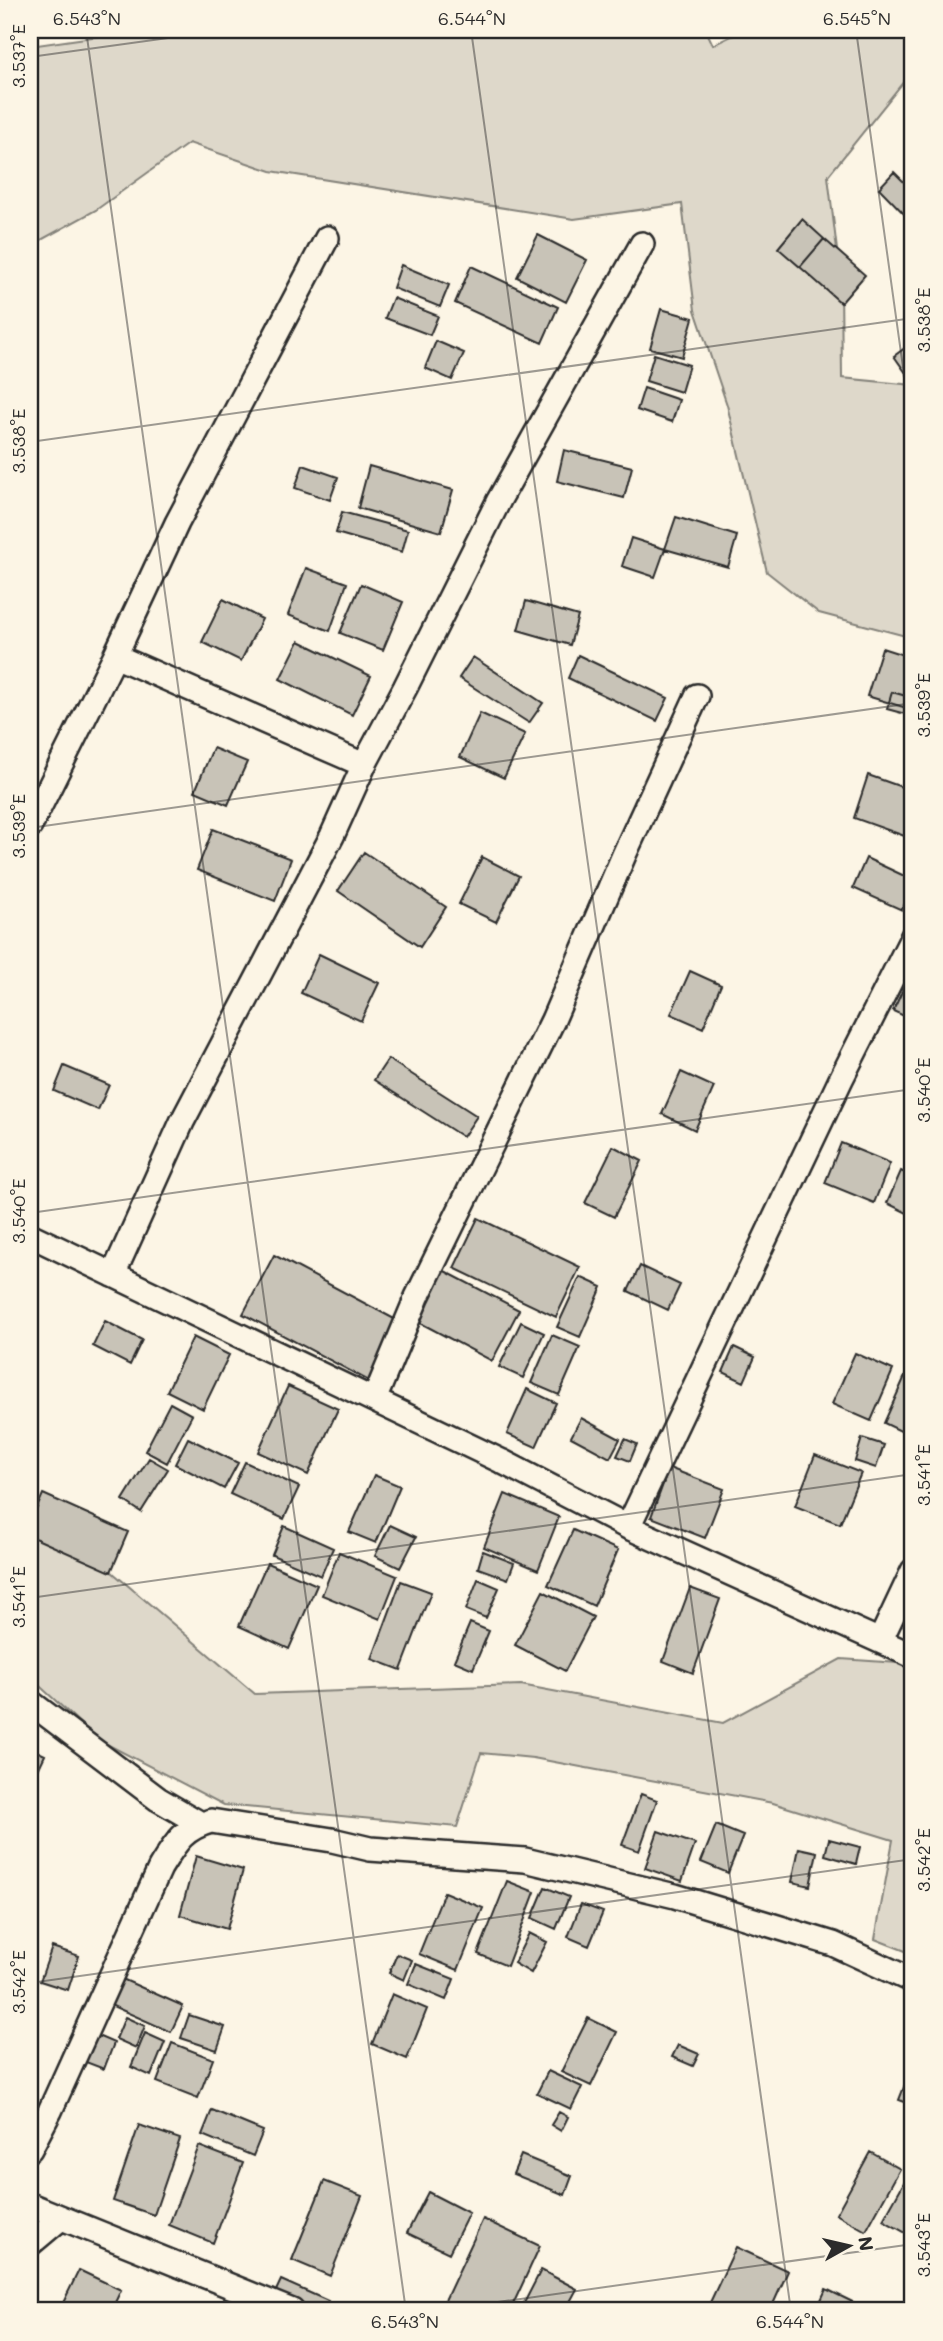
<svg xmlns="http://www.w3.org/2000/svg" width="943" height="2341" font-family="Mali,sans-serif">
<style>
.green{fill:#ded8ca;stroke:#84827a;stroke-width:2}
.building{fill:#c8c3b7;stroke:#2b2b2b;stroke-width:2}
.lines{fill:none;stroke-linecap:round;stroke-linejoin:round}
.street-casing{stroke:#2b2b2b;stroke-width:28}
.street{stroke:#fcf5e5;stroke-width:23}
.ticks{fill:none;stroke:#2b2b2b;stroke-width:2;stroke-opacity:0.45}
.neatline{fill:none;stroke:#2b2b2b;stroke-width:2.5}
.ticks-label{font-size:18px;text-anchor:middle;fill:#2b2b2b}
</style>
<rect width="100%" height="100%" fill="#fcf5e5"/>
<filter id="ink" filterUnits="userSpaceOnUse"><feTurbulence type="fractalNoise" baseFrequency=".0143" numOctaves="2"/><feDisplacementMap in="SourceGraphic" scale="14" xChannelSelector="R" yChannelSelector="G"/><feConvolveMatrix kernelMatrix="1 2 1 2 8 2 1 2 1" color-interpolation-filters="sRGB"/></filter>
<g filter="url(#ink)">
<!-- green -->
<path class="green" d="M179,30H706L713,45L744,30H913V70L828,176L841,283L842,378L913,385V638L819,613L767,572L727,405L695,310L682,204L574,219L271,171L189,143L96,210L30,246V46L106,35Z
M30,1502L255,1694L521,1685L723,1723L841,1659L913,1664V1954L875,1939L893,1840L773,1803L533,1758L481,1753L457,1827L224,1805L97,1739L30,1677Z"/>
<!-- building -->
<path class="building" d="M894,172L913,191V223L879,188Z
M802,219L824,239L800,267L778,248Z
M538,235L587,260L566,302L517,277Z
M824,239L865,275L841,303L800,267Z
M401,265L449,285L440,307L393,288Z
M471,266L558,307L542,343L455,303Z
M393,298L438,316L430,335L385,318Z
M661,309L693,318L682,357L650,348Z
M436,341L464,353L452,380L425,368Z
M913,342V383L894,356Z
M654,354L689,365L681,392L646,381Z
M644,388L679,400L672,422L637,410Z
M564,450L632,467L624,498L557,481Z
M303,465L338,477L330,500L295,488Z
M369,466L453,490L441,532L358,508Z
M342,512L408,530L402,552L336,533Z
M676,517L737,536L728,567L665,549Z
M631,538L665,549L655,577L622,566Z
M306,568L347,583L330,631L288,615Z
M361,584L403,602L383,650L340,633Z
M223,599L262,619L241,661L202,642Z
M526,601L578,616L570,645L518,630Z
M299,641L371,676L352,715L280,679Z
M882,648L913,658V710L867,696Z
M578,655L668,698L657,721L568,678Z
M473,657L543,703L529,723L459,678Z
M892,692L913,698L909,715L887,709Z
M480,713L525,734L504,778L460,757Z
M213,748L247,762L228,805L195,791Z
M868,775L913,791V839L854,818Z
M213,829L291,859L275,901L197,870Z
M364,852L446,907L420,947L338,891Z
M482,857L519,876L496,922L459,904Z
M866,858L913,880V886L902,910L853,888Z
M319,954L379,983L361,1021L301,993Z
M913,968V1020L893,1011Z
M690,971L721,985L703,1028L671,1014Z
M388,1059L477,1116L463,1137L374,1080Z
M64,1066L109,1085L98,1110L54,1091Z
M681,1072L714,1087L695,1130L662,1114Z
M841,1143L890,1163L874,1203L825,1183Z
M613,1146L642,1161L614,1217L585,1203Z
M901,1171L913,1177V1216L887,1203Z
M478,1218L580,1267L556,1317L454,1268Z
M274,1255L400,1322L369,1381L243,1314Z
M640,1266L680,1285L668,1310L628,1291Z
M437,1267L519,1310L492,1361L411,1318Z
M580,1277L602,1287L580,1337L557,1327Z
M105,1321L142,1340L130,1365L93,1346Z
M521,1322L544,1333L523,1378L499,1367Z
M552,1335L580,1347L559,1395L531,1383Z
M193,1337L229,1355L203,1409L167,1391Z
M734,1347L755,1357L744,1382L723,1372Z
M855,1353L893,1370L871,1421L832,1404Z
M906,1374L913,1377V1437L884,1423Z
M288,1386L338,1409L308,1475L258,1452Z
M527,1389L556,1403L536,1447L507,1434Z
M170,1403L192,1415L167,1463L145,1451Z
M581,1418L620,1439L610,1458L571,1437Z
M188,1438L238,1463L224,1489L175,1464Z
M862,1438L884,1445L876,1468L855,1461Z
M625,1439L637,1444L630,1461L617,1456Z
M815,1455L861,1473L840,1524L795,1506Z
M149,1458L168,1469L141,1512L123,1500Z
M245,1462L299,1487L284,1519L230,1494Z
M669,1468L724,1489L705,1538L651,1517Z
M374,1475L400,1486L376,1543L349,1532Z
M43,1494L128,1532L111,1572L30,1536V1524Z
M505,1494L559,1517L538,1570L484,1547Z
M390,1525L416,1537L400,1568L375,1556Z
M284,1526L333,1548L321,1576L272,1555Z
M573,1530L618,1550L594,1606L548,1585Z
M483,1551L514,1563L508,1579L478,1568Z
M339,1552L397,1576L380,1619L322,1595Z
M267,1563L317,1585L289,1649L239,1626Z
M478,1579L499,1588L486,1618L466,1610Z
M401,1581L431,1592L401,1670L372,1659Z
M690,1588L720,1599L693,1673L663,1661Z
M543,1591L593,1617L565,1671L515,1645Z
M470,1623L489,1631L473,1669L454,1661Z
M30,1748L45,1755L30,1787Z
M641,1794L657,1800L639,1851L622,1845Z
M716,1825L743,1836L728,1873L701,1862Z
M658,1831L695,1844L682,1881L645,1868Z
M829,1839L860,1847L856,1864L825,1855Z
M799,1848L817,1852L810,1886L792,1882Z
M196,1856L243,1870L227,1929L180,1915Z
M507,1881L535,1892L507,1966L478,1954Z
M545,1887L569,1897L556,1929L532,1918Z
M444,1892L483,1908L458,1970L419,1954Z
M581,1904L603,1912L589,1946L568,1937Z
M529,1933L547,1942L531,1973L514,1963Z
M52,1947L79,1956L68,1990L40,1981Z
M397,1954L412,1960L404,1980L389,1973Z
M416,1964L454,1979L446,2000L408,1984Z
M120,1978L183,2006L171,2032L108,2004Z
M392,1994L427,2009L407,2059L372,2044Z
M189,2015L225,2027L217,2050L181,2038Z
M125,2017L145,2026L136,2048L116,2039Z
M588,2018L617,2032L591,2086L561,2072Z
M145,2033L165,2042L151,2076L131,2067Z
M93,2034L114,2043L104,2069L83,2061Z
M172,2043L213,2059L198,2098L157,2082Z
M678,2045L699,2054L693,2066L672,2057Z
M913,2064V2105L899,2100Z
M548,2071L582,2087L571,2109L537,2093Z
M212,2110L263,2131L253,2156L202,2135Z
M559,2112L568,2117L561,2131L551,2125Z
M139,2125L180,2139L154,2215L113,2201Z
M199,2146L243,2163L213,2243L169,2225Z
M870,2152L900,2169L866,2231L836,2214Z
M521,2155L572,2176L565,2195L513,2174Z
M907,2177L913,2180V2237L883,2220Z
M324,2181L362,2196L330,2276L292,2260Z
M428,2192L469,2213L449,2253L407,2233Z
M483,2219L540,2246L510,2311H440Z
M736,2247L788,2271L770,2311H706Z
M79,2270L121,2290L111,2311H69L61,2307Z
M541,2270L577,2289L565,2311H520Z
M281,2280L328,2301L323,2311H311L274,2295Z
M826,2289L871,2311H816Z"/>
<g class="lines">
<!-- street casing -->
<g class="street-casing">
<path id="street" d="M115,656L364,765
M30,826L115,656L177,523L327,238
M30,1235L501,1461L628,1527L913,1656
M113,1275L182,1122L332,836L364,765L405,688L499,500L642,244
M374,1400L417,1297L553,1020L624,855L697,696
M628,1527L841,1079L913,936
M880,1641L913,1571
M30,1702L158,1799L201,1824
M30,2149L50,2111L160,1868C175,1844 182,1829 211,1821L332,1840L370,1849L525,1860L675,1896L833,1944L913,1981
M30,2205L292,2311
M30,2244L61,2218"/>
</g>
<!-- street -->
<use href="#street" class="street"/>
</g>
</g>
<!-- ticks -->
<path class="ticks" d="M86,30L406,2311M471,30L791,2311M856,30L913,439M30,57L226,30M30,442L913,318M30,828L913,703M30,1213L913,1089M30,1598L913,1474M30,1983L913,1859M434,2311L913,2244"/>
<!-- margin -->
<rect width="943" height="2341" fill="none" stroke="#fcf5e5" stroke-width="77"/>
<!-- north arrow -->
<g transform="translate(849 2246) rotate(82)" stroke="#fcf5e5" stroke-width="5" paint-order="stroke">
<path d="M0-5L12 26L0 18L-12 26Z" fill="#2b2b2b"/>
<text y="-10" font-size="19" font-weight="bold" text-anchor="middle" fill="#2b2b2b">N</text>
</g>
<rect x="38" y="38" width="866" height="2264" class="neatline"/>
<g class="ticks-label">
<text x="87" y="25">6.543°N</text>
<text x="472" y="25">6.544°N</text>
<text x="857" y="25">6.545°N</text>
<text transform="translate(19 56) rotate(-90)" y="6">3.537°E</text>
<text transform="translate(924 320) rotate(-90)" y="6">3.538°E</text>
<text transform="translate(19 441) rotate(-90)" y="6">3.538°E</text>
<text transform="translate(924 705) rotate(-90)" y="6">3.539°E</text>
<text transform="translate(19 826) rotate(-90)" y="6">3.539°E</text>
<text transform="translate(924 1090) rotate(-90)" y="6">3.540°E</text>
<text transform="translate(19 1211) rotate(-90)" y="6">3.540°E</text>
<text transform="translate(924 1475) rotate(-90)" y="6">3.541°E</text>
<text transform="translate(19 1597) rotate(-90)" y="6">3.541°E</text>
<text transform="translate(924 1860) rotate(-90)" y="6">3.542°E</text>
<text transform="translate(19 1982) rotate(-90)" y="6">3.542°E</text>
<text transform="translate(924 2245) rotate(-90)" y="6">3.543°E</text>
<text x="405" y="2328">6.543°N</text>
<text x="790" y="2328">6.544°N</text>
</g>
</svg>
